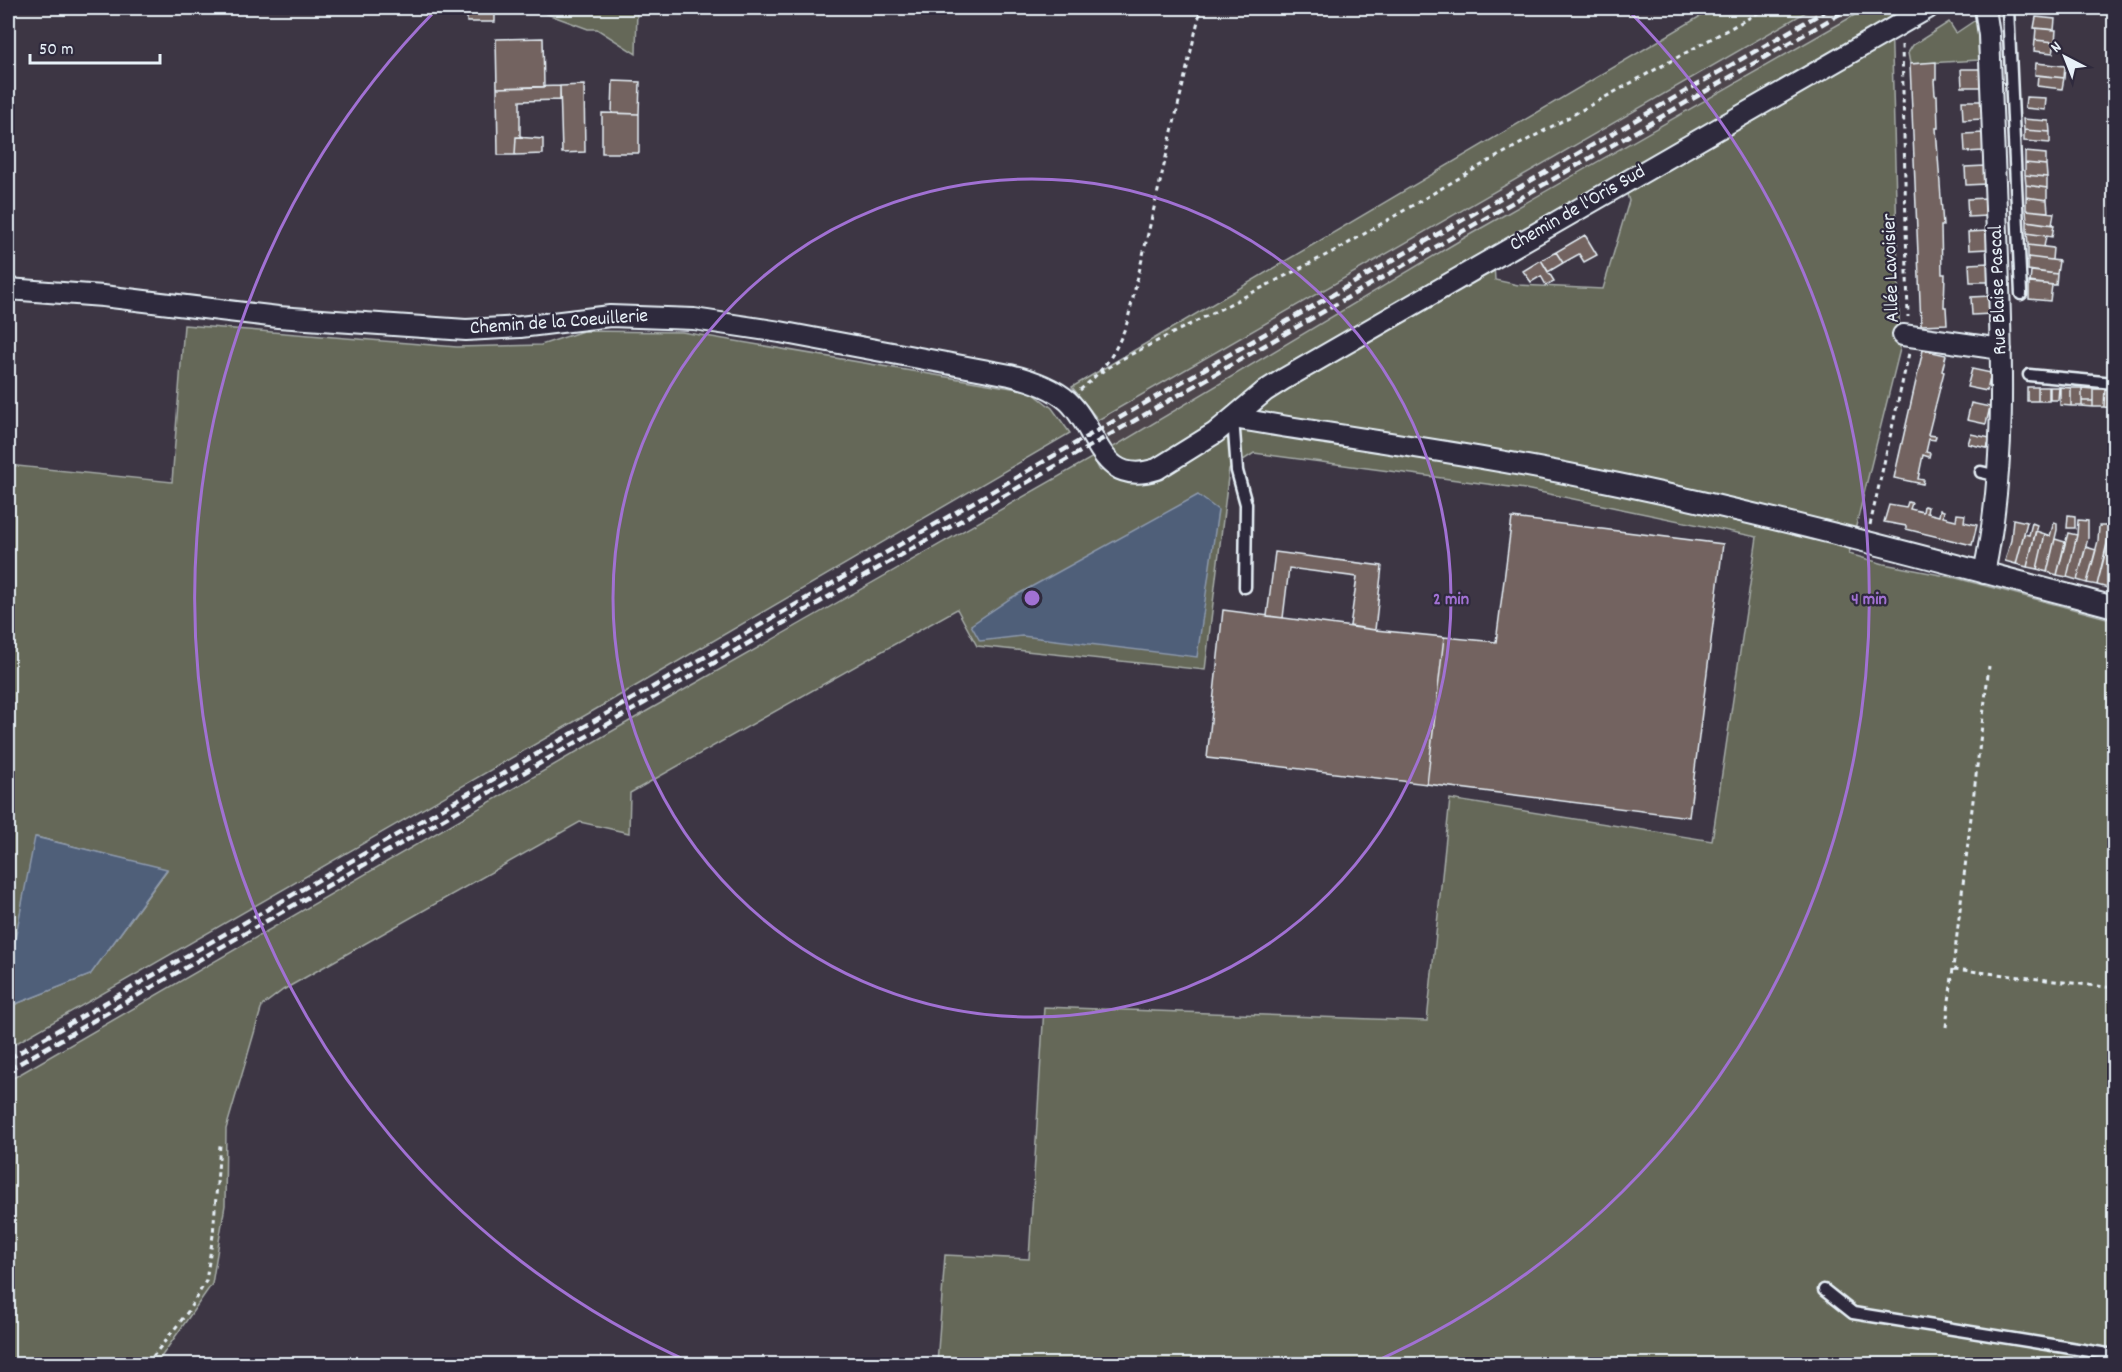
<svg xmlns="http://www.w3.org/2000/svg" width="2122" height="1372" font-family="Dekko,sans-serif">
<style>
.built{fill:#4d444c}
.green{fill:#656759;stroke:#a6aca8;stroke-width:1.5;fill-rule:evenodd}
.water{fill:#4f5e79;stroke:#8c99ac;stroke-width:1.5}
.building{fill:#736460;stroke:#e8f1f8;stroke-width:1.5}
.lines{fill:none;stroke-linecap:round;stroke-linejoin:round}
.service-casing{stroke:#e8f1f8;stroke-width:15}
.minor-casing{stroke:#e8f1f8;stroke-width:24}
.path{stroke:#e8f1f8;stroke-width:3;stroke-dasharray:4.5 4.5;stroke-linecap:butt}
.service{stroke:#2f2a3d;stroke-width:10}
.minor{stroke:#2f2a3d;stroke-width:20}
.rail{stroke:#e8f1f8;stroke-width:4.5;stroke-dasharray:9 4.5;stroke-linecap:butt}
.ring{fill:none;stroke:#a171d3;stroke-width:3}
.labels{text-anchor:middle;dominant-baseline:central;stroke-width:4.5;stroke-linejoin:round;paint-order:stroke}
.street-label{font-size:20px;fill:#e8f1f8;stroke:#2f2a3d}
.centre{fill:#a171d3;stroke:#2f2a3d;stroke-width:3}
.ring-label{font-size:18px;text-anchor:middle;font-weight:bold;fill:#a171d3;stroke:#2f2a3d;stroke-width:4.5;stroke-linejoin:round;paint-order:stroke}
</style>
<rect width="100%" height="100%" fill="#3d3644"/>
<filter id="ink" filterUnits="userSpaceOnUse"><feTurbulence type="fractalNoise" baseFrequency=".0167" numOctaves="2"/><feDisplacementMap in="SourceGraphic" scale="12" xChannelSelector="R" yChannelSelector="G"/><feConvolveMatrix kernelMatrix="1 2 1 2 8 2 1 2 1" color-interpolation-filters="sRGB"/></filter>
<g filter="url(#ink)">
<!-- built -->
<path class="built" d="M1813,8H1867L1464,238L1110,449L1098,420Z"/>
<!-- green -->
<path class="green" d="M531,8H637L636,54L597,29H588Z
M1714,8H1813L1098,420L1072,387Z
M1867,8H1904L1891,15L1900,349L1849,554L1884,564L1956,578L2114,620V1364H937L945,1255L1029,1259L1044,1007L1427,1021L1450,799L1712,841L1757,537L1525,489L1254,453L1229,469L1205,670L977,646L957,609L630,793L629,833L580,822L283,990L262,1006L226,1129L225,1205L212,1284L159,1360L155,1364H8V1081L647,711L1093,457L1100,471L1118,464L1110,449L1464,238ZM1626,191L1629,201L1603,289L1518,285L1495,280L1494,264Z
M1977,19L1979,60L1910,64L1908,53L1913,45L1949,22L1956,33Z
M184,325L457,347L541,345L583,331L682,332L1030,391L1052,408L1070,433L598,708L8,1048V1007L90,975L167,870L36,837L8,975V465L172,482Z"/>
<!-- water -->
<path class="water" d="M1198,495L1218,510L1197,657L1022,636L980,641L971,625L1011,598Z
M35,837L167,869L90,975L8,1007V975Z"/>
<!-- building -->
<path class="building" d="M467,8H495V22H467Z
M2036,17L2055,19L2054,30L2034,28Z
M2036,28L2056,30L2055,42L2035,40Z
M543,38L544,87L497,88L496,39Z
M2035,40L2055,42L2053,53L2034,51Z
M1936,62V79L1934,80L1935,95H1937L1938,128H1936L1943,226H1941L1942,274H1945L1944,307H1946L1947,324L1921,325L1910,64Z
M2036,63L2065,66L2064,78L2035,75Z
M1961,69H1981L1982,87H1962Z
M2038,75L2064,78L2062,89L2037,86Z
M613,81L640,82L639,114L612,113Z
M584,85L585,152L562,153L560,86Z
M560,86V100L520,101V136L524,137H516L515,155H498L497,88Z
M2026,97L2046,98L2045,110L2025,108Z
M1962,101H1982L1983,119L1963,120Z
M602,113L639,114V153H602Z
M2023,119L2049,121L2050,132L2024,130Z
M2024,130L2050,132V143L2024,141Z
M1984,133V151L1965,152L1964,134Z
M516,137L543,139V154L515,155Z
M2025,152L2046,154V165L2025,163Z
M2025,163L2046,165L2047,177L2025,175Z
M1985,166L1986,184L1966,185L1965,167Z
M2025,175L2047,177V188L2026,185Z
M2026,185L2047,188V200L2026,197Z
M2026,197L2047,200L2048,212L2026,210Z
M1987,198V216L1968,217L1967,199Z
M2026,210L2054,213L2052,225L2027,221Z
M2027,221L2054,225L2052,237L2027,233Z
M1988,231V249L1969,250L1968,232Z
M2027,233L2046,236L2044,247L2028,245Z
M1585,235L1597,255L1584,262L1579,254L1563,263L1556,252Z
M2028,245L2053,248L2052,260L2028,257Z
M1556,252L1563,263L1548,272L1541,260Z
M2028,257L2059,261L2057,274L2028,270Z
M1541,260L1554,281L1546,285L1541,276L1531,282L1523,271Z
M1989,263L1990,282H1970L1969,264Z
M2031,271L2057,274L2056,285L2030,283Z
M2029,282L2052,285L2050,301L2029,299Z
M1990,296L1991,314L1972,315L1971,297Z
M1923,350L1946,355L1942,371L1944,372L1928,435L1936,436L1935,440L1929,439L1926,452L1930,453L1929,457L1923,455L1918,479L1924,480L1923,484L1894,478Z
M1972,369L1991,373L1987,391L1967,387Z
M2027,387H2038V401H2027Z
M2038,387H2049V401H2038Z
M2050,387H2059L2058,400H2050Z
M2060,387L2071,388V406L2060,405Z
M2071,388H2082V406H2071Z
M2082,388L2093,389V401H2082Z
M2093,389H2105L2104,407H2093Z
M2105,389L2114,390V408L2104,407Z
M2082,401H2093V407L2082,406Z
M1971,403L1990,407L1986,424L1967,420Z
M1971,434L1990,438L1987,448L1968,444Z
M1908,502L1912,503L1910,509L1923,512L1924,506L1928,507L1927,513L1939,516L1940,510L1944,511L1943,517L1956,520L1957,514L1965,515L1964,522L1977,525L1972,545L1922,533L1906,529V526L1884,522L1889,505L1906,508Z
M2068,515L2075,516V528H2067Z
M1512,518L1723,544L1689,817L1427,784L1444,637L1496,642Z
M2013,519L2027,522L2016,564L2005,561L2011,540Z
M2078,520L2088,521V538L2077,580L2067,577L2077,535Z
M2054,522L2057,523V530L2047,572L2037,569L2045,534L2050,536Z
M2032,523L2037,525L2027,567L2016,564L2024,534L2029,535Z
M2099,526H2108V543L2097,585L2087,583L2098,541Z
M2036,531L2045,534L2037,569L2027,567Z
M2068,533L2077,535L2067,577L2057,575Z
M2055,539L2065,542L2057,575L2047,572Z
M2108,539L2114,541V561L2108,588L2097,585Z
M2086,547L2096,550L2087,583L2077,580Z
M1275,552L1382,566L1375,630L1350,626L1357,577L1289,568L1283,618L1267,616Z
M2114,561V590L2108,588Z
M1223,610L1375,630L1444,637L1427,784L1207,758Z"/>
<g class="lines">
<!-- service casing -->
<g class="service-casing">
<path id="service" d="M2008,8L2021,294
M2029,375L2114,383
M1233,418L1237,471L1246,504L1245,587
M1981,472L1998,476
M1824,1290L1853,1313L2114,1355"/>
</g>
<!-- minor casing -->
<g class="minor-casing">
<path id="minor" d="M8,289L103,296L278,317L466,330L520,327L610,316L694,319L780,332L1010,375C1031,380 1052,387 1068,401C1099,430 1099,488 1157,469L1215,433L1265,391L1284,379L1928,8
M1903,335L2001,349
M1233,418C1357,439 1481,455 1604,481C1776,516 1945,562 2114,607
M1984,573C2006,469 2002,363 1998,258C1995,184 1992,109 1989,35L1985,8"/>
</g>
<!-- path -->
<path class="path" d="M1902,45L1908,317
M1100,373L1120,360L1342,247L1471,171L1767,8
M1080,390C1106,368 1115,354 1127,323L1201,8
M1870,525L1909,353
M1954,969L2114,988
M1946,1027L1989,666
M147,1364L187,1313L206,1281L213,1235L220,1145"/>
<!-- service -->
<use href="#service" class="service"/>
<!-- minor -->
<use href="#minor" class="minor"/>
<!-- rail -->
<path class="rail" d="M8,1059L1830,8
M8,1070L1850,8"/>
</g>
</g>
<!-- distance rings -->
<g class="ring">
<circle cx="1032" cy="598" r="419"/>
<path d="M692 1363A837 837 0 0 1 435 11M1629 11A837 837 0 0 1 1372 1363"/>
</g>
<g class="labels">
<!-- street labels -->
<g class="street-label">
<text transform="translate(1578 209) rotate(-30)">Chemin de l'Oris Sud</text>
<text transform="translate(1892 268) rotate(-92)">Allée Lavoisier</text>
<text transform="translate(1999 290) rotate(-92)">Rue Blaise Pascal</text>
<text transform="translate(559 323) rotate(-4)">Chemin de la Coeuillerie</text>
</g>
</g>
<circle cx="1032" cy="598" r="9" class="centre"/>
<g class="ring-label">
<text x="1451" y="604">2 min</text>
<text x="1869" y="604">4 min</text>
</g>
<!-- margin -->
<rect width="2122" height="1372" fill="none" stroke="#2f2a3d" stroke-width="30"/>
<rect x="15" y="15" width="2092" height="1342" fill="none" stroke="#e8f1f8" stroke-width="2" filter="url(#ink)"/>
<!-- north arrow -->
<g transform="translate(2065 57) rotate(318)" stroke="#2f2a3d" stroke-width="4.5" paint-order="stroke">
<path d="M0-4.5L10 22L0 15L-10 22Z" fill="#e8f1f8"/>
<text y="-9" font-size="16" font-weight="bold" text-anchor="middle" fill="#e8f1f8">N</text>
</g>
<!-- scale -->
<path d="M30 54v9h130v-9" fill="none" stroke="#e8f1f8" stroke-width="3"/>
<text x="39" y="54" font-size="18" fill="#e8f1f8" stroke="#2f2a3d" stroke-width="4.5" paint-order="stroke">50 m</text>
</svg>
